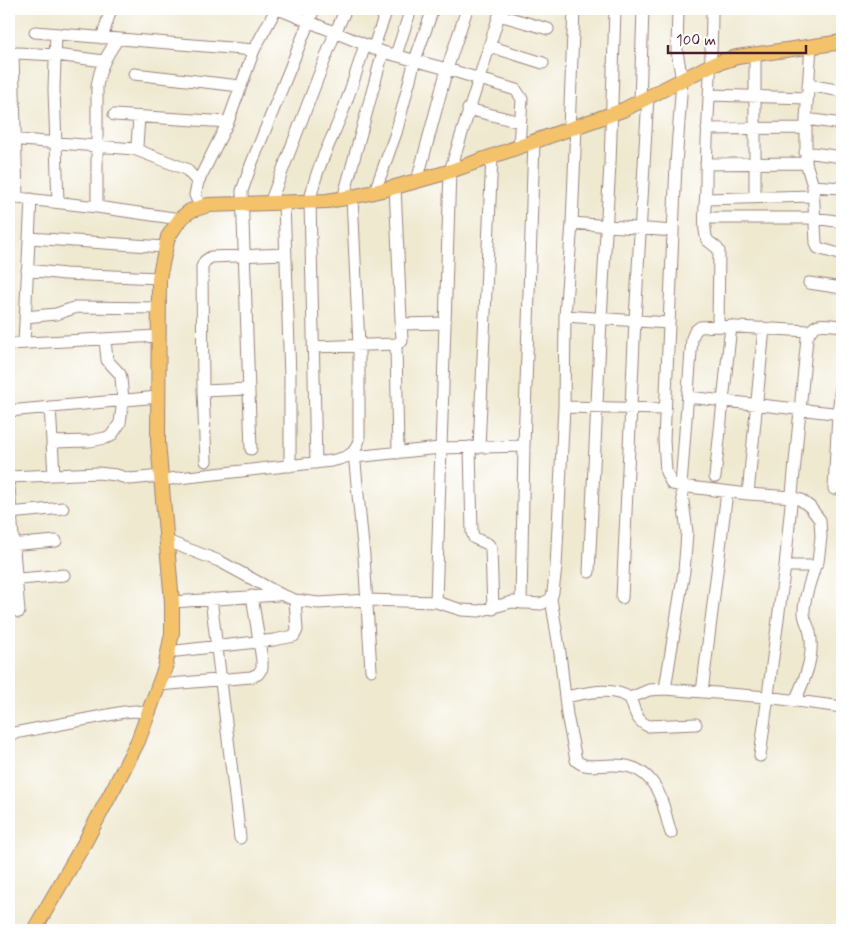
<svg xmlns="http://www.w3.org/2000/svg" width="851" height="939" font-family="Mynerve,sans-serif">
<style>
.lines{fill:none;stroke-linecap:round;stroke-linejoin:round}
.minor-casing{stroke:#9c847e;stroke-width:13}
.major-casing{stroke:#9c847e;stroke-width:16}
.minor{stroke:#fff;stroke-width:11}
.major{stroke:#f3c26a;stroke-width:14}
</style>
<rect width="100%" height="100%" fill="#fff"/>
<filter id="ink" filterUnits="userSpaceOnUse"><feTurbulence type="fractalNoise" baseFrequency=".02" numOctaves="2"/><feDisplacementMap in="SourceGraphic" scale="10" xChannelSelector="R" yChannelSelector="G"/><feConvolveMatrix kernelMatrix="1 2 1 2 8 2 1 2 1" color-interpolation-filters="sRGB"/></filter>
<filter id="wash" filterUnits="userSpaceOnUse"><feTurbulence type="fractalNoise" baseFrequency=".0096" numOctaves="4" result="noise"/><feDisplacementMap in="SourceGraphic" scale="20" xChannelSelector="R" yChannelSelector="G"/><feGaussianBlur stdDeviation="1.12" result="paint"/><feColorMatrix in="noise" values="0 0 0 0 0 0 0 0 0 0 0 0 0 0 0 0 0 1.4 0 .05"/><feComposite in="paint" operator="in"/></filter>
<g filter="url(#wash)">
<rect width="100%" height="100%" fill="#efe9d0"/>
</g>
<g filter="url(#ink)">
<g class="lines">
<!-- minor casing -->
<g class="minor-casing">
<path id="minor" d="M278,9L383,52L447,69L516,90L522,99L519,147
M678,9L677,51L682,81L676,164L664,440L666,472L672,484L681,486L748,494L792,497L801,500L810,507L820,520L821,537L818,562L815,566H785
M712,9C712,68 706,127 706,186C706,203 702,224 707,240L717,248L719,251L718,326
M499,15L548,29
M35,32L254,50
M56,34L54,89L58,202
M102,38L111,9
M489,46L543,63
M811,46L806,119V163L813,186L816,243L818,248L842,255
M373,49L387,9
M396,55L411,9
M134,74L240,86
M808,85L842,91
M709,95L807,98
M640,101L643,9
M468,109L520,122
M114,115L228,122
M806,119L842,124
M569,129L574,9
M707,129L806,128
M9,139L134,149L137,146L139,117
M134,149L186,169L198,182
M805,152L842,157
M706,164L806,163
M417,181L447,69L467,9
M813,186L842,188
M395,187L402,341L396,344L398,453
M375,191L396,133L415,60L433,9
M9,197L97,207L180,219
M755,197V54
M17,198L13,55L17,53L56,55L104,61
M343,199L383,52
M706,199L813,196
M270,203L335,33L346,9
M284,203L290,376V466
M97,207V87C100,66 106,57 117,40
M200,207L195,195L198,182L228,122L254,50L276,9
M705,218H815L842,222
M572,223L673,231
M29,238L165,247
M27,270L65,274L159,278
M809,283L842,288
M565,316L668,323
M25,317L56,314L77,307L159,308
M401,324L445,323
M24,343L31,199
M9,344L158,336
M313,347L396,344
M203,391L248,389
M688,397L842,414
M50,407L54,475
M564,407L665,409
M9,411L158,397
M52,442L90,441L105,438L111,436L120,423L123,400L121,378L120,374L107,360L105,339
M470,447L472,532L474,538L488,544L491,548L493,609
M479,448L492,156
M251,449L242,191L251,165L314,9
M354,453L364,556L371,670
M354,457L440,448L524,446
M206,461L203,391L202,267L205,261L211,257L286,254
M316,463L310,202C315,169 331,142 343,111C351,89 358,67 365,45
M9,477L98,473L116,475L130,479L161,476
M715,477L731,326
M161,480L331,461C345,458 355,456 359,440V345L352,197
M9,487L19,612
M834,489L838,414L842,377
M748,494L764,328
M9,513L63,508
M167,541L219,561L280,594L295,600L319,603L367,600L436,602L462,610L479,611L512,602L541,604L551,599L553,592L556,567L564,407L565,316L572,223L576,126
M9,545L56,541
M589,572L601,319L610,164L615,9
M9,580L64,575
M622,598L635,320L648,96
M211,599L240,838
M551,599L560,653L567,715L576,760C590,777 632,747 656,788C664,801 666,819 671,833
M172,602L278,595
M436,602L450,171L501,9
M521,603L524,446L534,141
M168,652L274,640L294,636L297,630L295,600
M159,685L251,677L258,674L262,668V660L252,596
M665,689L684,571L686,547L687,532L681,486L692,338L695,331L700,327L718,326L809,331
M702,692L727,492
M565,697C587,693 611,686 630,698C635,710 635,720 648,726L696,724
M630,698L649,690L665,689L767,697L842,707
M795,701C804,681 815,656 810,633C809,626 803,619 804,611C804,597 811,580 815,566
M9,734L124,712L135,711L149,713
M760,756L785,566L807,338C814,319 825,325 842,326"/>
</g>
<!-- major casing -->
<g class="major-casing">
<path id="major" d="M34,930L85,842L119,778L138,741L165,668L172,633V602L158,442L159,278L168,237L180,219L190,211L208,205L327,201L352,197L395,187L445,173L623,110L711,65L737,57L842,42"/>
</g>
<!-- minor -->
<use href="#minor" class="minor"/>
<!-- major -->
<use href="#major" class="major"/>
</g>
</g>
<!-- margin -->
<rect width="851" height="939" fill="none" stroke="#fff" stroke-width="30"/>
<!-- scale -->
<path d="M668 45v8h138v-8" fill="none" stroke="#4a1f2b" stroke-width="2.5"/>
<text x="676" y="45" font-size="15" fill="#4a1f2b" stroke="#ffffff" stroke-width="4" paint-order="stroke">100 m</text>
</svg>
